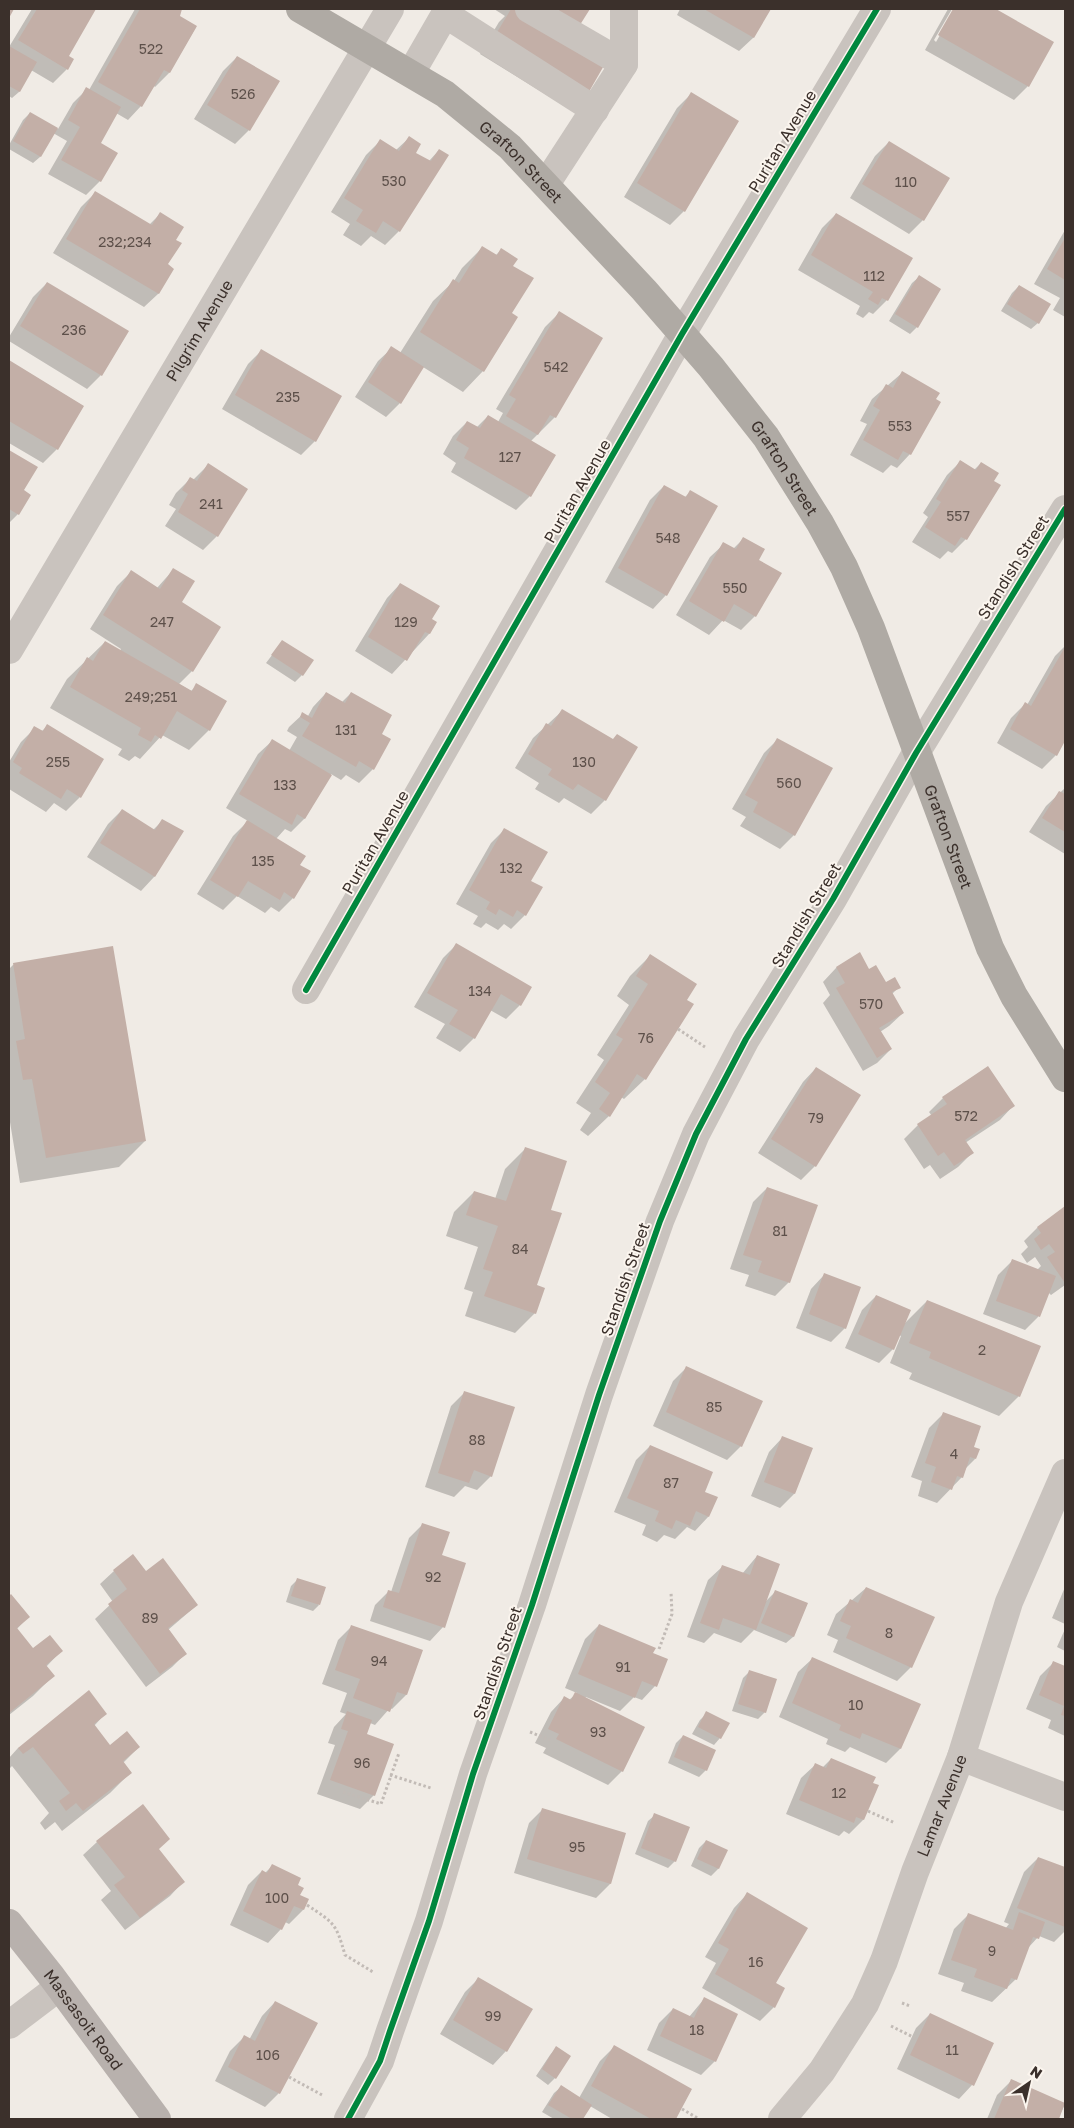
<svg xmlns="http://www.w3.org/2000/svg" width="1074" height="2128" font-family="'Golos Text',sans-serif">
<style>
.shadow{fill:#0003}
.building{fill:#c3afa7}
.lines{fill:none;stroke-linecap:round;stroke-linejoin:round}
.path{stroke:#c2bbb6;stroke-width:3;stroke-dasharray:2.5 2.5;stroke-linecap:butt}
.minor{stroke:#c9c3be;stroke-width:28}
.major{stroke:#b8b1ad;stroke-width:28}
.highway{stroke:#afaaa4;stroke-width:28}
.cycleway-casing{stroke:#fbf5ee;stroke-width:9}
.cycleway{stroke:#00873e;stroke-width:6}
.labels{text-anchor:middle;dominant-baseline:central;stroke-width:4;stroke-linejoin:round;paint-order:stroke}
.number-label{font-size:14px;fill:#5d504a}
.street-label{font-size:16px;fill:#3b302b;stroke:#fbf5ee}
</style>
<rect width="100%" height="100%" fill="#f0ebe5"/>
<!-- shadow -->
<path class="shadow" d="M32,9H95L67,56V69L53,83L31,70L19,92L12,98L9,96V47Z
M135,9H179L181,10L178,16L196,27L169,73L155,87L153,85L141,106L128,120L116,113L99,144L100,181L86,195L48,174L67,141L53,133L40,157L33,163L9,149V145L23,120L30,113L58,129L73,103L87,89L89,90Z
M494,9H588L577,27L571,110L480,54L499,22L505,16Z
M680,9H770L753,38L739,51L677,15Z
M948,9H952L934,40L936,42L955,9H993L1052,42L1028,86L1014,100L925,50Z
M237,57L249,130L235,144L194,119L223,71Z
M691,94L684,211L670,225L624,197L677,108Z
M409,138L414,153L429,161L439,150L399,231L385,245L371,236L361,246L343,235L350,224L331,212L366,155L380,141L396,150Z
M889,142L923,220L909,234L850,198L875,156Z
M95,193L149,225L160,214L174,240L167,265L173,269L158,294L144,307L53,253L81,207Z
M836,214L887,300L873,314L869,312L863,318L856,314L860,306L798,270L822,228Z
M1065,230V317L1053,310L1060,298L1034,284Z
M482,248L495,256L501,250L511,266V314L516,318L483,371L463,392L423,367L400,403L386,417L355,397L378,361L392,348L400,353L433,301L454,281L462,268Z
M919,277L940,289L917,327L910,334L889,321L912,283Z
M47,283L101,375L87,389L9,341V337L33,297Z
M1019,286L1038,323L1031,329L1001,311L1012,293Z
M559,313L602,338L555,417L531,441L530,496L516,510L451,472L456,463L443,454L453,436L467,422L477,427L488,416L498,422L503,413L496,409L545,327Z
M261,351L315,441L301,455L222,409L248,364Z
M9,361L83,406L57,449L43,463L9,443Z
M902,373L910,454L897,468L891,465L883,473L850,455L867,424L860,421L872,399Z
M9,452L36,467L23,491L29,495L18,514L9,523Z
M961,461L974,470L981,463L966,539L952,553L948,551L940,559L912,542L928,517L923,513L947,475Z
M208,465L217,536L203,550L165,526L176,509L169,505L176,493L190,479L193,480Z
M664,486L684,498L690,492L666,595L653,609L605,582L650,500Z
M743,539L757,560L755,616L741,630L723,620L709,635L676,615L710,557L724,544L733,549Z
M173,570L192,671L179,684L191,691L197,685L209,730L189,750L162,735L140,759L135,756L129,761L118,755L122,749L50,708L67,679L105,642L120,651L121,649L90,629L117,586L131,572L157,588Z
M400,584L430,620L436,623L429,634L392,674L355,651L387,598Z
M282,642L302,675L295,682L266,663Z
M1065,646V739L1056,755L1042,769L997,743L1011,718L1025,704L1027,705L1055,656Z
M326,693L342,702L351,693L380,735L373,769L359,783L346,775L341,780L331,774L305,818L291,832L285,829L276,839L299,865L309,872L293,898L279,912L271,907L265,913L237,896L223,910L197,894L233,836L248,821L226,808L258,754L272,741L289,751L297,737L287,731L289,727L303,714L308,716L313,707Z
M562,711L605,800L591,814L564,798L559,803L535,789L539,783L515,768L533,738Z
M47,726L80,797L66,811L54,803L46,812L9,789V762L21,742L35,728L41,732Z
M778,739L794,835L780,849L740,826L746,817L732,809L764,753Z
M1065,788V854L1029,832L1046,806Z
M122,810L153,830L163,820L182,832L154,877L141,891L87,857L108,824Z
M505,829L530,881L525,915L511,929L504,924L498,930L486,923L481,928L473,924L478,916L456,904L491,843Z
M457,944L520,1005L506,1019L490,1010L474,1038L460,1052L436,1038L445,1024L414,1007L443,958Z
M112,948L145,1141L119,1167L20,1183L9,1116V969L13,965Z
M859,954L869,970L886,984L899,987L892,994L903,1013L889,1026L880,1032L891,1049L877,1063L863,1071L823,1003L830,995L823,982L836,968Z
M650,956L685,1000L645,1079L624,1099L621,1097L609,1116L588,1136L580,1130L591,1113L576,1103L604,1060L597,1055L629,1005L617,996L630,976Z
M816,1068L860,1095L815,1166L801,1180L758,1153L803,1082Z
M943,1098L1013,1106L1000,1120L965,1143L972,1153L958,1167L940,1179L930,1165L924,1169L904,1139L918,1125L932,1116L929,1112Z
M525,1149L549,1211L535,1286V1313L515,1333L465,1316L473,1292L464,1289L478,1247L446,1236L454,1212L474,1192L495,1199L505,1169Z
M767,1188L789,1282L775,1296L745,1286L749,1275L730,1269L753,1202Z
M1065,1208V1285L1051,1295L1048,1292L1038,1317L1025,1330L983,1314L998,1275L1012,1261L1037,1270L1041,1266L1035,1257L1027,1263L1021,1254L1028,1247L1024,1241L1037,1228Z
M824,1275L845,1328L831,1342L796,1328L811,1289Z
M876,1296L903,1325L927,1301L1019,1396L999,1416L909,1379L912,1373L890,1363L901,1336L899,1335L893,1349L879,1363L845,1348L862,1310Z
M687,1367L741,1446L727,1460L653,1426L673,1381Z
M465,1392L491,1476L477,1490L465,1486L454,1497L425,1487L451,1406Z
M943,1414L972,1448L975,1459L964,1470L962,1477L937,1503L918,1496L922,1481L911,1477L929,1428Z
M782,1438L812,1449L794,1494L780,1508L751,1496L769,1452Z
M650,1446L703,1492L716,1498L708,1517L695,1531L687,1527L675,1539L664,1535L657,1542L642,1535L646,1525L614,1512L636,1460Z
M423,1524L441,1556L443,1627L430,1641L370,1621L375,1605L389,1591L391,1592L409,1538Z
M757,1556L765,1602L776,1591L807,1604L793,1637L786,1643L754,1630L741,1643L714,1633L704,1643L687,1637L708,1580L722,1567L742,1574Z
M114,1571L146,1573L197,1605L168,1630L185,1654L172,1667L146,1687L95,1619L113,1602L100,1584Z
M298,1579L319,1605L313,1611L286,1602L291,1586Z
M1065,1587V1624L1052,1618Z
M866,1588L911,1667L897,1681L833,1652L838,1640L827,1635L836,1614Z
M11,1596L28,1617L16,1630L33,1650L61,1651L46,1667L53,1676L33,1696L9,1715V1598Z
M599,1625L651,1653L655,1686L642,1700L634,1697L620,1711L586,1697L585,1698L644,1727L622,1771L608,1785L543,1753L546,1748L535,1743L551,1712L564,1698L569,1700L577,1693L565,1688L585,1639Z
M352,1626L422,1651L406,1695L392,1709L390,1708L375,1725L370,1723L365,1735L374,1795L360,1809L317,1794L335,1745L328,1743L334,1727L346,1714L340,1712L347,1693L322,1684L338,1640Z
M1065,1629V1651L1057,1647Z
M812,1659L919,1705L900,1749L886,1763L850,1747L845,1752L826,1744L828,1739L779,1717L798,1672Z
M1054,1662L1065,1667V1736L1048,1728L1051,1720L1026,1709L1040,1676Z
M750,1671L765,1712L758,1719L732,1711L743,1678Z
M707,1713L720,1738L714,1745L692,1734L700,1720Z
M105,1714L94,1726L110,1747H139L123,1763L131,1772L110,1793L62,1831L55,1822L45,1830L40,1823L49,1813L12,1766L9,1769V1758L18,1748Z
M683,1736L706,1770L699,1777L668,1763L676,1743Z
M831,1759L877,1786L863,1820L849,1834L844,1831L839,1836L786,1814L801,1778L815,1765L822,1768Z
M543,1809L625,1834L610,1884L596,1898L514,1873L529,1823Z
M655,1815L675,1861L668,1868L635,1854L648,1821Z
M706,1841L726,1851L718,1869L711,1876L691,1866L699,1848Z
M97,1842L158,1850L183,1882L170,1896L125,1930L101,1900L111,1891L83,1855Z
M1038,1858L1065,1868V1931L1054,1942L1039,1936L1028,1948L1016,1979L992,2002L961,1991L964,1983L938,1974L954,1929L968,1915L1005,1929L1009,1924L1004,1922L1024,1872Z
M272,1866L296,1886L298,1895L307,1900L303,1910L289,1924L285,1922L281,1929L268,1943L230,1925L248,1885L262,1871L265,1873Z
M747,1894L775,1984L774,2007L760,2021L702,1988L716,1963L705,1957L734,1908Z
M479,1978L506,2051L493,2065L440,2034L465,1992Z
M704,1999L715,2061L701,2075L647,2050L659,2023L673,2009L689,2017Z
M275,2002L279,2093L265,2107L215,2081L230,2051L244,2037L249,2040L262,2016Z
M930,2014L972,2085L959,2099L897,2069L916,2028Z
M614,2047L691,2090L675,2119H612L590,2106L581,2119H554L542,2112L554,2093L561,2087L579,2098L600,2061Z
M556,2048L555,2078L548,2085L536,2076L550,2055Z
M1011,2081L1065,2104L1058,2119H987L997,2095Z"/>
<!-- building -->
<path class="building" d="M9,9H14L9,18Z
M37,9H96L69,56L74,59L68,70L18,40Z
M140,9H182L180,16L197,26L170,73L164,70L142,107L98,82Z
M511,9H516L606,62L586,97L493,39Z
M547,9H590L578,28Z
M704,9H771L754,38Z
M953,9H996L1054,42L1029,87L938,35Z
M9,46L37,62L20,92L9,86Z
M237,56L280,81L250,131L207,105Z
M86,87L121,107L101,143L118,153L101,182L61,160L80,127L68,120Z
M691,92L739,121L685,212L637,183Z
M30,112L58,128L41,157L13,141Z
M409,136L421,144L416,153L431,161L439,149L449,155L400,232L383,221L376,233L356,221L363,210L344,198L380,139L399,151Z
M889,141L950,178L924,221L862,184Z
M95,191L152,225L160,212L184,227L176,240L182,243L168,264L174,269L159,294L66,239Z
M836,213L913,258L888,301L882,298L878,305L868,299L873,292L811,255Z
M1065,238V280L1047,269Z
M482,246L497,255L501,248L518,259L513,266L534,278L512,313L518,317L484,372L420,332L453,279L459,283Z
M919,275L941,289L918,328L895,314Z
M47,282L129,331L102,376L20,326Z
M1019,285L1051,304L1039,324L1007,304Z
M559,311L603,338L556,418L550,415L538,435L506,416L516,399L509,395Z
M391,346L424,367L401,404L368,382Z
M261,349L342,396L316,442L235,395Z
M9,360L84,406L58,450L9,421Z
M902,371L940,393L936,399L941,402L911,455L903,451L898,460L863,440L880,410L873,406L886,384L893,388Z
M488,415L556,455L531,497L464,458L469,448L456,440L467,421L480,428Z
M9,450L38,467L24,490L31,495L19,515L9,509Z
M960,460L976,470L981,462L999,473L994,481L1001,485L967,540L961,537L955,546L925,527L941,502L936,499Z
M208,463L248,489L218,537L178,512L188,494L182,490L190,477L197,481Z
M664,485L686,497L690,490L718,506L667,596L618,568Z
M743,537L765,549L759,560L782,573L756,617L734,604L724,622L689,601L723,542L736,549Z
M173,568L195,581L182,602L221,627L193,672L103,615L131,570L160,589Z
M400,583L440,606L432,619L437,622L430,634L425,632L407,661L368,637Z
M282,640L314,660L303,676L271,655Z
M105,641L192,691L196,683L227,701L210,731L177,711L161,739L155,735L151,742L138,735L141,728L70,687L87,657L93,661Z
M1065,647V741L1057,756L1010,729L1025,702L1031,706Z
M326,692L345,703L351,692L392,715L382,734L391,739L374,770L359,761L356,767L302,736L310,723L300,717L302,712L312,718Z
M562,709L613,739L617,734L638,747L606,801L578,784L573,790L548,775L552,769L528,754L546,723L551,726Z
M47,724L104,759L81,798L67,789L61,799L19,773L22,768L13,762L34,726L43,731Z
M777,738L833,768L795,836L753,812L758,802L745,795Z
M272,739L332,775L305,819L297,814L292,825L239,794Z
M1059,791L1065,794V832L1042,818Z
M122,809L155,830L162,819L184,831L155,877L100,843Z
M247,820L306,856L300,865L311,871L294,899L284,892L280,900L248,881L238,897L210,880Z
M504,828L548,852L531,881L543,887L526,916L517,910L513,917L499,909L496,915L486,909L490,902L469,890Z
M456,943L532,987L521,1006L501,994L475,1039L449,1024L458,1010L427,993Z
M113,946L146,1141L46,1158L32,1079L23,1080L16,1041L25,1039L13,963Z
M860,952L869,969L876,965L886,982L895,977L901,988L892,992L904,1013L879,1028L892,1049L877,1058L836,988L845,983L836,967Z
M650,954L697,984L687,1000L694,1004L646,1080L637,1074L610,1117L599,1109L610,1093L595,1082L623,1039L616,1035L648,984L636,976Z
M988,1066L1015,1106L965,1140L974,1153L954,1166L944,1152L938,1156L917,1124L947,1104L942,1097Z
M816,1067L861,1095L816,1167L771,1139Z
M525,1147L567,1161L551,1210L562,1213L537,1285L545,1288L536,1314L484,1296L493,1272L483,1269L498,1226L466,1215L474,1191L506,1201Z
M767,1187L818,1205L790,1283L758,1272L762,1261L743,1255Z
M1065,1206V1283L1047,1257L1055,1252L1049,1244L1041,1250L1034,1239L1041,1233L1037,1227Z
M1012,1259L1056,1276L1040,1317L996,1301Z
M824,1273L861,1287L846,1329L809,1314Z
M876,1295L911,1310L894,1350L858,1334Z
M927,1300L1041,1346L1020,1397L929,1358L931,1352L909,1343Z
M686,1366L763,1401L742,1447L666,1412Z
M464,1391L515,1407L492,1477L474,1470L469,1483L438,1473Z
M943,1412L981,1426L974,1447L980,1449L976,1459L970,1457L963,1478L957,1476L952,1490L931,1482L936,1467L925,1463Z
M782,1436L813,1448L795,1494L764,1482Z
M650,1445L713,1472L705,1492L718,1497L709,1517L696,1511L690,1526L676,1520L672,1529L655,1521L659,1511L627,1498Z
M422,1523L450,1532L442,1555L466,1563L445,1628L383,1607L388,1590L399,1593Z
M133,1554L146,1571L163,1558L198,1605L168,1628L187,1654L160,1674L108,1604L127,1589L113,1570Z
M757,1555L780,1564L756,1630L723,1618L719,1630L700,1623L722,1565L750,1575Z
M297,1578L326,1587L320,1605L291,1596Z
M866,1587L935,1617L912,1668L846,1638L851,1626L840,1621L850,1599L858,1603Z
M775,1590L808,1603L794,1637L761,1623Z
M11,1594L30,1617L17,1628L33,1648L50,1635L63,1651L46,1665L55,1676L9,1713V1596Z
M599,1624L656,1648L653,1653L668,1659L657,1687L642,1681L635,1698L578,1674Z
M351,1625L423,1650L407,1695L397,1692L390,1712L353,1698L360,1679L335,1670Z
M812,1657L921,1704L901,1749L862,1733L860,1739L839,1730L841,1725L792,1703Z
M1053,1661L1065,1666V1716L1061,1715L1064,1706L1039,1695Z
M749,1670L777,1679L766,1713L738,1704Z
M89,1690L107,1714L94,1724L110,1745L127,1731L140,1747L123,1761L132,1773L83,1811L76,1803L66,1811L59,1801L70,1793L33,1747L23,1754L18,1748Z
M575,1692L645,1727L623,1772L556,1739L559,1734L548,1729L564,1696L571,1700Z
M347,1711L372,1720L367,1734L394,1744L375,1796L330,1780L348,1731L341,1729Z
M706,1711L730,1723L721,1739L698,1727Z
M683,1735L716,1750L707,1771L674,1757Z
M831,1758L876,1777L873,1783L879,1785L864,1820L856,1817L854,1823L799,1800L815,1763L826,1768Z
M143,1804L170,1839L159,1849L185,1882L140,1918L114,1885L125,1877L96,1841Z
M542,1808L626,1833L611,1884L527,1859Z
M654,1813L690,1827L676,1862L641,1848Z
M706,1840L728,1850L719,1869L697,1859Z
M1038,1857L1065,1867V1927L1017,1908Z
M272,1864L301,1878L298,1885L304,1888L300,1895L309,1899L304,1910L294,1906L282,1930L243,1911L262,1870L267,1873Z
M747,1892L808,1928L776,1983L785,1988L775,2008L715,1974L729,1949L718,1943Z
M1019,1912L1045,1922L1039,1939L1033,1937L1017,1980L1011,1978L1007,1989L974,1977L977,1969L951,1960L968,1913L1013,1930Z
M478,1977L533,2009L507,2052L453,2020Z
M704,1997L738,2014L716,2062L660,2036L673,2008L694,2018Z
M275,2001L318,2023L280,2094L228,2067L244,2035L255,2041Z
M930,2013L994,2043L974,2086L910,2055Z
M614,2045L692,2089L676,2119H651L591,2086Z
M556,2046L571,2056L556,2079L542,2069Z
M1011,2079L1065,2103L1059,2119H994Z
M561,2085L592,2105L583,2119H572L548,2105Z"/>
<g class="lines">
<!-- path -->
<path class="path" d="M678,1029L705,1047
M659,1649L672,1614L671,1592
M530,1732L550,1740
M390,1775L431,1788
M343,1792L381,1804L399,1753
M868,1811L895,1823
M307,1905C334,1923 336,1923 345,1955L373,1972
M902,2003L910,2006
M891,2026L917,2039
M289,2077L324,2096
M682,2109L699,2119"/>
<!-- minor -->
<g class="minor">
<path d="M529,9L624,64"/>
<path d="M445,14L595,110"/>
<path d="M411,73L448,9"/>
<path d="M546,184L624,64V9"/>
<path id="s1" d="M9,650L390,9"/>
<path d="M306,990L682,334L877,9"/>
<path d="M961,1757L1065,1797"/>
<path d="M9,2025L59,1987"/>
<path d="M348,2119L380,2061L390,2031L429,1921L473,1774L532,1605L599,1395L660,1221L696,1134L746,1039L833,899L916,753L1065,509"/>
<path id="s2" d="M782,2119L822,2071L865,2004L884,1961L915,1872L961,1757L1009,1602L1065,1473"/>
</g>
<!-- major -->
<path class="major" id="s3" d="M9,1923L52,1977L157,2119"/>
<!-- highway -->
<path class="highway" id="s4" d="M300,9L445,94L510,147L644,290L711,367L766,437L820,523L844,567L871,628L990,948L1014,996L1065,1078"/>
<!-- cycleway casing -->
<g class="cycleway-casing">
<path id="cycleway" d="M306,990L682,334L877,9
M348,2119L380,2061L390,2031L429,1921L473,1774L532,1605L599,1395L660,1221L696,1134L746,1039L833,899L916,753L1065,509"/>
</g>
<!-- cycleway -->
<use href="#cycleway" class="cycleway"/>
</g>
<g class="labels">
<!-- number labels -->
<g class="number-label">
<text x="151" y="48">522</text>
<text x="243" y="93">526</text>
<text x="394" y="180">530</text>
<text x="906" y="181">110</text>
<text x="125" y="241">232;234</text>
<text x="874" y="275">112</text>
<text x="74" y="329">236</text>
<text x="556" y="366">542</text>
<text x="288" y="396">235</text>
<text x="900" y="425">553</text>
<text x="510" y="456">127</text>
<text x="211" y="503">241</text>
<text x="958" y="515">557</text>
<text x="668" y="537">548</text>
<text x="735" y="587">550</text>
<text x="162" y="621">247</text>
<text x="406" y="621">129</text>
<text x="151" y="696">249;251</text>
<text x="346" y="729">131</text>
<text x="58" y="761">255</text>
<text x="584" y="761">130</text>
<text x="789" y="782">560</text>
<text x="285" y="784">133</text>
<text x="263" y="860">135</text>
<text x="511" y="867">132</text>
<text x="480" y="990">134</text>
<text x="871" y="1003">570</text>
<text x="646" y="1037">76</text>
<text x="966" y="1115">572</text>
<text x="816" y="1117">79</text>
<text x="780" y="1230">81</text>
<text x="520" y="1248">84</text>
<text x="982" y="1349">2</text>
<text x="714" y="1406">85</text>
<text x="477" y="1439">88</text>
<text x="954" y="1453">4</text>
<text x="671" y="1482">87</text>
<text x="433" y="1576">92</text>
<text x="150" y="1617">89</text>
<text x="889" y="1632">8</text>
<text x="379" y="1660">94</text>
<text x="623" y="1666">91</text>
<text x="856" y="1704">10</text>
<text x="598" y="1731">93</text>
<text x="362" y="1762">96</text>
<text x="839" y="1792">12</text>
<text x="577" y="1846">95</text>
<text x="277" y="1897">100</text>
<text x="992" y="1950">9</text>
<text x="756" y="1961">16</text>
<text x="493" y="2015">99</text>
<text x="697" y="2029">18</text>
<text x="952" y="2049">11</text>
<text x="268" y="2054">106</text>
</g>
<!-- street labels -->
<g class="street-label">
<text transform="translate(782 141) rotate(-59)">Puritan Avenue</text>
<text stroke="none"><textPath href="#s4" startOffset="270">Grafton Street</textPath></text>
<text stroke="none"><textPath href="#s1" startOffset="372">Pilgrim Avenue</textPath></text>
<text stroke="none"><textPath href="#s4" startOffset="675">Grafton Street</textPath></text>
<text transform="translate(577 491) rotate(-60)">Puritan Avenue</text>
<text transform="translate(1013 567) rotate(-58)">Standish Street</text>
<text stroke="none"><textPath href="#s4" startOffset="1080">Grafton Street</textPath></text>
<text transform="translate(375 842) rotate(-60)">Puritan Avenue</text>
<text transform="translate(806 915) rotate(-59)">Standish Street</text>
<text transform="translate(625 1279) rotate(-71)">Standish Street</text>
<text transform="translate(497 1663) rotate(-71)">Standish Street</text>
<text stroke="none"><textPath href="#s2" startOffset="355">Lamar Avenue</textPath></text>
<text stroke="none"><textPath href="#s3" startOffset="122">Massasoit Road</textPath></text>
</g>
</g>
<!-- border -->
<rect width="1074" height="2128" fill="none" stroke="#3b302b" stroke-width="20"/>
<!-- north arrow -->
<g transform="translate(1029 2083) rotate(34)" stroke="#fbf5ee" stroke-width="4" paint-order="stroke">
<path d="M0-4L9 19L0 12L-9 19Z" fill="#3b302b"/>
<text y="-8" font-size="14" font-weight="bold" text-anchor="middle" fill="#3b302b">N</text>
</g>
</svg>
